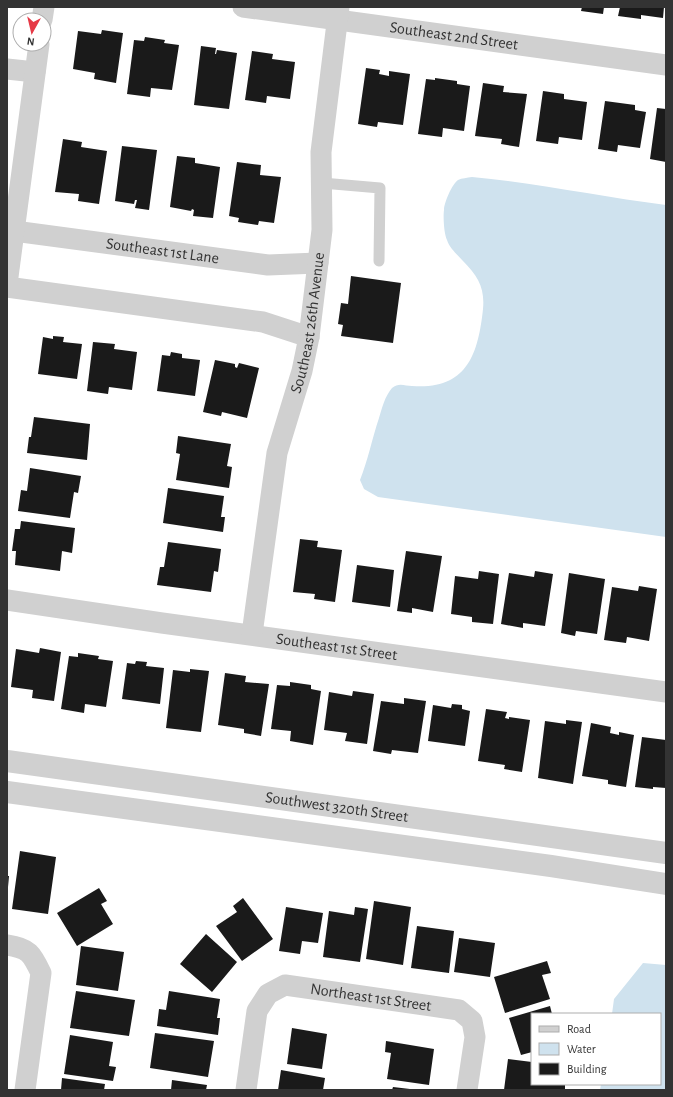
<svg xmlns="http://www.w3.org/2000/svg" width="673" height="1097" font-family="'Alegreya Sans',sans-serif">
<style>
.water{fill:#cfe2ee}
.building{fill:#1a1a1a}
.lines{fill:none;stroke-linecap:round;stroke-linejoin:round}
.service{stroke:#d0d0d0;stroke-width:11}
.minor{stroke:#d0d0d0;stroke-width:21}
.tertiary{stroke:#d0d0d0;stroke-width:22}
.labels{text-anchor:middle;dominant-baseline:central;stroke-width:4;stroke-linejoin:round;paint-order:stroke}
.street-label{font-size:16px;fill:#333;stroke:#fff}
</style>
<rect width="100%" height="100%" fill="#fff"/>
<!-- water -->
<path class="water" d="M472,177C537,183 601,197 666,205V537L378,497L364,489L360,480C368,460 372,439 379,418C382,408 385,396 392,388C399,382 405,386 412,386C466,390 478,356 483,309C485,288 478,276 463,261C457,254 450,249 447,240C444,234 443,217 444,210C444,203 452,184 458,180C462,178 467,178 472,177Z
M643,963L666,965V1090H600L601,1084H660V1014H612L614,999Z"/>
<!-- building -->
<path class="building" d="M582,7H604L603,14L581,11Z
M620,7H664L663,18L641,15V19L618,16Z
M102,30L123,33L116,83L94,79L95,73L73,69L78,31L101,34Z
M145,37L165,40L164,43L179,45L172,90L151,88L150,97L127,94L134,40L144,41Z
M201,46L216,48L215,54H216L217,50L237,53L229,109L194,105Z
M252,51L273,54L272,59L295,62L290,99L267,96L266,103L245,100Z
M366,68L380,70L379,74L389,76V71L410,74L403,125L378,122L377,127L358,124Z
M435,78L457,81V84L470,86L464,131L443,128L442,137L418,134L426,79L435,80Z
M483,83L504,86L503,92L527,94L519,147L501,144L502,139L475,136Z
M543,91L564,94V99L587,102L582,140L559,137L558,144L536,141Z
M605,101L635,105V110L646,112L640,148L618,145L617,152L598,149Z
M657,108L666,109V162L650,159Z
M63,139L82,142L81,147L107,151L99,204L78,201L79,194L55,192Z
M122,146L157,150L149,210L135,208L137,200H135L134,204L115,201Z
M177,156L195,158V163L220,167L213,218L193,216L194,210L192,209L191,211L170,207Z
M237,162L261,165L260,175L281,177L274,223L259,221L258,225L238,222L239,218L229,216Z
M351,276L401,283L393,343L341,336L343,325L338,324L341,303L348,304Z
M53,336L64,337L63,342L82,344L77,379L38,374L43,337L53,339Z
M93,342L115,344L114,349L137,352L132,390L109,387L108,394L87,391Z
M171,352L182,354V358L200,360L195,396L157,391L162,355L170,356Z
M215,360L235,364V367L237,368L239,363L259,368L247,418L222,412L221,416L203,412Z
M34,417L90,424L87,460L27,453L29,437H31Z
M178,436L231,444L227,466L232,467L229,488L176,480L180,454L176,453Z
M30,468L81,476L78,493L74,492L70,518L18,511L21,490L27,491Z
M168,488L224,496L221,517H225L223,532L163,523Z
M21,521L75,528L72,553L62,551L60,571L15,565L16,551H12L15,529H20Z
M300,539L318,541L317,547L342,550L335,602L314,599L315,594L293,592Z
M168,542L221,549L218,572L214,571L211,592L157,585L160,567H164Z
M406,551L442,556L433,612L412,608V613L397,611Z
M357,565L394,570L390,607L352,602Z
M479,571L499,574L493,624L472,622V617L451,614L455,576L478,579Z
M535,571L553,574L545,626L523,623V628L501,624L509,573L534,577Z
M569,573L605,579L597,634L576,631L575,636L561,633Z
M639,586L657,589L649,641L627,637L626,643L604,640L612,587L638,591Z
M40,648L61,652L54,701L32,698L33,690L11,687L16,649L39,653Z
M78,653L99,656L98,659L113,661L106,707L85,704L84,713L61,709L69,656L78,657Z
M136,661L147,662L146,666L164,668L160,704L122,699L127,663L135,664Z
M190,669L209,671L201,732L166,728L173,670L190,672Z
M225,673L246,676L245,682L269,684L261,736L244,733V729L218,725Z
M290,682L311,685V689L321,691L313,745L290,741L291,731L271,729L277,685L290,686Z
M353,691L374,694L367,744L345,741L347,733L324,730L329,692L352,696Z
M404,698L426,701L418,753L392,750L391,754L373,751L381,701L404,704Z
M452,704L462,705V709L470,711L465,746L428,741L433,705L451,708Z
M486,709L507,712L505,718L509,719V717L530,720L522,772L504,769L505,765L478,761Z
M566,720L582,722L573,784L538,778L545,721L566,724Z
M591,723L611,727L610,733L619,735V732L634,735L626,787L608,784V780L582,776Z
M642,737L666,740V788L653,787V789L635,787Z
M20,851L56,857L48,914L12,909Z
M7,876H9L8,887H7Z
M99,888L107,901L101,904L113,924L77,946L57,913Z
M243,898L273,939L242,961L216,926L237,912L233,906Z
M374,901L411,907L403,965L366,959Z
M286,907L323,913L318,943L302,941L300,954L279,951Z
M355,907L368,909L360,962L323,957L329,911L354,915Z
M417,926L454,931L449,973L411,968Z
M206,934L237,962L212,992L180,964Z
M459,938L495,943L490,977L454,972Z
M81,946L124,952L118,991L76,985Z
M547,961L551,973L542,975L550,999L505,1013L494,977Z
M76,991L135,1000L129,1036L70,1028Z
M169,991L220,999L217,1018H220L218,1035L157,1026L159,1009L166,1010Z
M550,1006L552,1014H532V1052L521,1055L509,1018Z
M292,1028L327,1034L322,1069L287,1064Z
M155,1033L214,1041L208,1077L150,1068Z
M70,1035L113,1042L109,1066L116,1067L113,1081L64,1074Z
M386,1041L434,1049L429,1085L387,1079L391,1053L385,1052Z
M508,1059L532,1062V1084H565V1090H504Z
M281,1070L325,1078L323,1090H278Z
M62,1078L105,1084L104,1090H61Z
M172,1080L207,1085L206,1090H171Z
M393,1087L410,1089V1090H392Z"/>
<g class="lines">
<!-- service -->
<path class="service" d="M322,183L380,188L379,261"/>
<!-- minor -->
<g class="minor">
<path id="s1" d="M243,7L666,65"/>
<path d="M42,20L44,7"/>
<path d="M7,69L35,72"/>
<path id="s2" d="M7,232L14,231L268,265L318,263"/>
<path d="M7,284L39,44"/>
<path d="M7,287L263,322L309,337"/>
<path id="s3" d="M7,600L162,623L666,692"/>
<path id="s4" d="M252,634L277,453L302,371L309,337L322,230L321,152L339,7"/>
<path d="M7,945C29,948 32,954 41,973L25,1090"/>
<path id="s5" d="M246,1090L257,1011L268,994L285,985L459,1010L472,1021L475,1037L467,1090"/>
</g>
<!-- tertiary -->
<g class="tertiary">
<path id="s6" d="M7,761L666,853"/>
<path d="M7,792L551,866L666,884"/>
</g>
</g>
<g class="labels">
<!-- street labels -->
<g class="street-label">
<text stroke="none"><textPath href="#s1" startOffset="213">Southeast 2nd Street</textPath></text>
<text stroke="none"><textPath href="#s2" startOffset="157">Southeast 1st Lane</textPath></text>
<text stroke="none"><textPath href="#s4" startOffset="317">Southeast 26th Avenue</textPath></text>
<text stroke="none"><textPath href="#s3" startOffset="333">Southeast 1st Street</textPath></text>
<text stroke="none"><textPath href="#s6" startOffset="333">Southwest 320th Street</textPath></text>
<text stroke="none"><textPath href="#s5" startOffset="206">Northeast 1st Street</textPath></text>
</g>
</g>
<!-- border -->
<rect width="673" height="1097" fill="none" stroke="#333333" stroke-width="16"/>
<!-- legend -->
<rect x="531" y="1013" width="130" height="72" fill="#ffffff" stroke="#adadad"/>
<rect x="539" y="1026" width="20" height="6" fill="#d0d0d0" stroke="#adadad"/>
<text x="567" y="1033" font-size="12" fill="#333333">Road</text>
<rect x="539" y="1043" width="20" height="12" fill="#cfe2ee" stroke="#adadad"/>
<text x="567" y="1053" font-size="12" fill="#333333">Water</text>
<rect x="539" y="1063" width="20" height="12" fill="#1a1a1a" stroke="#adadad"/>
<text x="567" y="1073" font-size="12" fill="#333333">Building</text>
<!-- north arrow -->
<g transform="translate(32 32) rotate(188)"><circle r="19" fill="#ffffff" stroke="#adadad"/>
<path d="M0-3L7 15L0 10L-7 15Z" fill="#e63946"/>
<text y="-6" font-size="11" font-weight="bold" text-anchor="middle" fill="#333333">N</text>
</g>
</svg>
